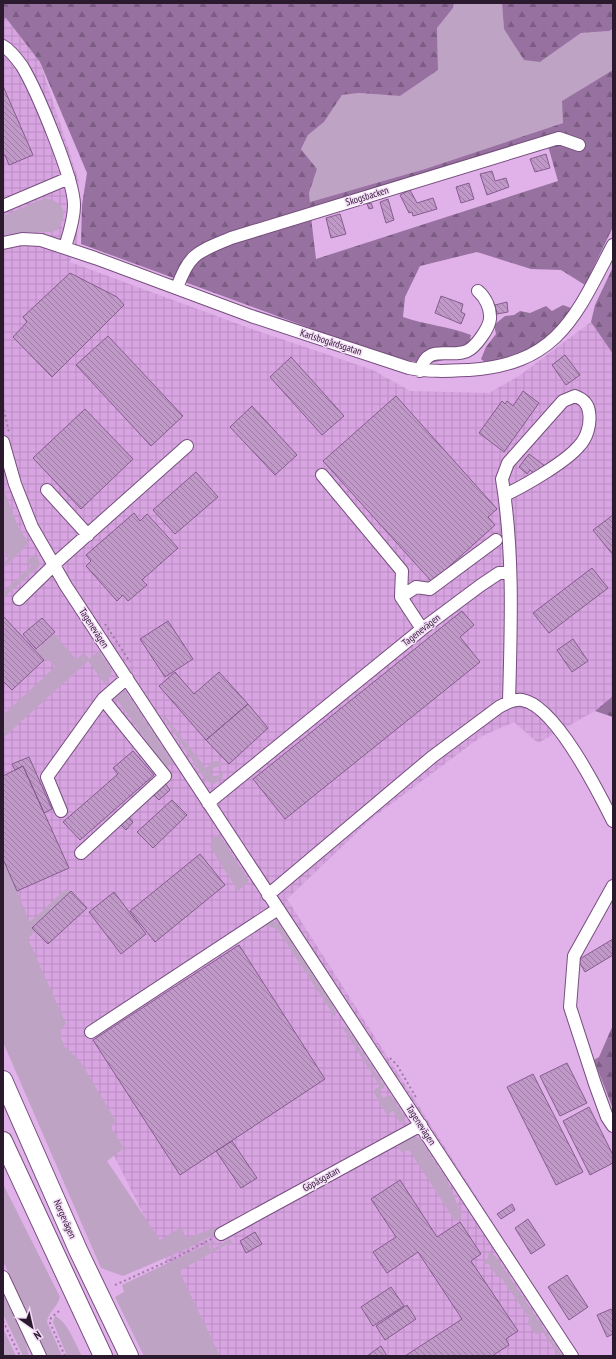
<svg xmlns="http://www.w3.org/2000/svg" width="616" height="1359" font-family="'PT Sans Narrow',sans-serif">
<style>
.industrial{fill:url(#industrial-grid)}
.green{fill:#bea3c4}
.forest{fill:url(#forest-firs);fill-rule:evenodd}
.building{fill:url(#building-back-hatch);stroke:#865c8f}
.lines{fill:none;stroke-linecap:round;stroke-linejoin:round}
.minor-casing{stroke:#774e7f;stroke-width:14}
.highway-casing{stroke:#774e7f;stroke-width:20}
.path{stroke:#9f7ba6;stroke-width:2;stroke-dasharray:2 3;stroke-linecap:butt}
.minor{stroke:#fff;stroke-width:12}
.highway{stroke:#fff;stroke-width:18}
.labels{text-anchor:middle;dominant-baseline:central;stroke-width:3;stroke-linejoin:round;paint-order:stroke}
.street-label{font-size:10px;fill:#2b192e;stroke:#f4dcf8}
</style>
<defs>
<pattern id="industrial-grid" width="8" height="8" patternUnits="userSpaceOnUse"><rect width="8" height="8" fill="#d8a5e2"/><path d="M0 4h8M4 0v8" fill="none" stroke="#ba8dc2"/></pattern>
<pattern id="forest-firs" width="22" height="20" patternUnits="userSpaceOnUse"><rect width="22" height="20" fill="#97719f"/><path d="M5 1l3.5 6h-7zM16 11l3.5 6h-7z" fill="#7b5c82"/></pattern>
<pattern id="building-back-hatch" width="6" height="6" patternUnits="userSpaceOnUse"><rect width="6" height="6" fill="#c199c9"/><path d="M-1 5l2 2M0 0l6 6M5-1l2 2" fill="none" stroke="#9d7ca4"/></pattern>
</defs>
<rect width="100%" height="100%" fill="#e0b2e9"/>
<!-- industrial -->
<path class="industrial" d="M3,18H6L40,62L79,181L77,244L70,262L249,328L373,370L410,391L489,393L519,376L591,322L613,354V696L595,711L538,743L514,722L482,736L371,819L287,899L578,1356H214L12,951L3,877Z"/>
<!-- green -->
<path class="green" d="M454,3H502L504,29L540,62L581,33L609,31L613,29V70L563,101V123L425,169L310,202L309,193L317,169L301,149L308,135L324,122L342,95L359,93L400,96L438,70L437,28L453,8Z
M45,198C64,201 69,215 57,230L51,232H22L3,235V216Z
M3,487L19,529L29,543L6,566L4,562L8,559L3,548Z
M34,556L39,559V566L3,598V592L31,566L26,560Z
M54,634L76,659L84,653L89,659L99,651L112,671L105,684L88,661L3,738V715L55,667L48,659L44,660L36,651Z
M126,692L171,760L172,763L166,768L115,697L121,693Z
M165,716L206,768L215,761H219L222,765L213,768L210,772L213,776H217L224,771L222,778L214,784L206,781L166,720L164,717Z
M213,837H221L249,881L238,891L210,847Z
M3,859L30,922L66,889L70,893L33,927L35,931L28,939L66,1024L62,1028L60,1035L64,1046L80,1061L114,1118L115,1121L111,1128L124,1148L107,1161L160,1240L182,1227L185,1237L188,1238L214,1228L217,1233L186,1249L123,1276L101,1268L3,1042Z
M273,921L280,925L333,1006L336,1012L335,1017L277,929L264,925Z
M344,1026L348,1030L385,1087L379,1091L383,1098L391,1095L404,1116V1120L400,1123L393,1111L387,1115L373,1091L380,1086L342,1027Z
M415,1136L420,1139L448,1182L462,1216L455,1221L409,1150L401,1152L399,1147L401,1142Z
M3,1184L60,1297C57,1308 48,1312 47,1322L62,1356H48L3,1261Z
M230,1239L233,1244L231,1245L229,1243L179,1271L220,1356H144L115,1297L124,1292L122,1285L214,1241L215,1242L209,1246L211,1250Z
M489,1251L497,1258L562,1356H559L542,1331L536,1335L528,1323L529,1318L500,1276H497L488,1263L484,1265L483,1262L488,1258Z
M3,1293L26,1342L29,1356H23L3,1314Z
M55,1316C68,1322 75,1344 82,1356H67L53,1322Z
M3,1328L16,1356H3Z"/>
<!-- forest -->
<path class="forest" d="M3,3H454L453,8L437,28L438,70L400,96L359,93L342,95L324,122L308,135L301,149L317,169L309,193L310,202L425,169L563,123L562,101L613,70V227L585,285L561,270L531,269L477,252L420,266L405,297L403,317C426,325 448,326 471,335L467,355L426,364L386,356L81,244L82,205L87,173L40,62L6,18L3,19ZM548,146L558,181L316,259L311,217Z
M502,3H613V29L609,31L581,33L540,62L524,60L504,29Z
M613,267V354L591,322L595,305Z
M563,305L571,308L565,320L556,331L523,356L486,363L481,359L486,347L496,334L494,325L505,316L514,315L520,311L530,313L546,306L552,311Z
M613,696V717L595,711Z
M613,1025V1109L594,1060L599,1057Z"/>
<!-- building -->
<path class="building" d="M3,86L33,155L9,165L5,155H3Z
M546,154L550,168L535,172L530,159Z
M492,171L495,181L506,178L509,187L487,195L480,174Z
M469,183L474,199L461,203L456,187Z
M410,190L417,203L433,198L437,209L413,216L412,212L409,213L400,195Z
M388,199L394,220L386,223L380,202Z
M371,203L373,208L369,209L367,204Z
M340,214L346,234L331,238L326,218Z
M70,273L117,297L124,305L52,377L13,337L27,322L23,317Z
M441,296L463,304L461,312L465,314L461,324L435,313Z
M507,302L508,312L497,314L495,305Z
M108,336L183,416L151,446L76,365Z
M565,355L580,375L566,385L552,365Z
M291,357L344,416L322,435L270,377Z
M523,391L539,403L504,452L479,433L502,401L505,404L507,401L513,406Z
M396,396L497,509L488,517L495,525L432,582L323,461Z
M252,406L297,455L275,475L230,427Z
M85,409L133,459L81,509L33,458Z
M529,454L545,466L538,476L530,470L527,474L519,467Z
M196,472L218,497L175,534L153,510Z
M134,513L140,521L147,514L178,548L142,580L147,585L128,601L123,595L117,601L86,566L91,561L86,555Z
M613,515V555L593,530Z
M592,568L608,588L549,633L533,613Z
M462,611L474,625L460,637L480,662L285,819L253,779Z
M3,616L44,660L12,690L3,681Z
M42,618L55,632L36,649L23,634Z
M168,621L193,659L165,677L140,639Z
M573,639L588,661L572,672L557,650Z
M175,672L194,694L219,672L248,704L206,740L159,686Z
M248,704L268,728L229,764L206,740Z
M133,751L154,775L80,840L63,822L118,774L113,768Z
M29,757L52,809L44,813L23,766L15,770L12,764Z
M23,766L69,868L17,891L3,859V776Z
M165,783L170,790L159,800L153,794Z
M172,800L187,815L153,848L137,832Z
M128,816L133,822L126,830L120,824Z
M200,854L225,885L155,942L130,911Z
M71,891L87,908L48,944L32,928Z
M114,892L146,934L121,954L89,912Z
M613,939V955L585,972L578,960Z
M239,945L325,1079L180,1175L93,1040Z
M567,1063L587,1103L560,1116L540,1076Z
M533,1074L583,1172L556,1185L507,1087Z
M589,1107L613,1155V1163L590,1175L563,1121Z
M232,1141L257,1178L241,1188L216,1151Z
M400,1180L437,1237L460,1222L481,1254L471,1261L518,1331L506,1339L509,1345L492,1356H405L462,1319L418,1252L387,1273L373,1252L396,1237L371,1199Z
M512,1204L515,1210L501,1219L497,1214Z
M528,1219L545,1245L531,1254L515,1228Z
M255,1232L262,1244L246,1253L240,1241Z
M567,1275L588,1307L569,1320L548,1287Z
M391,1287L404,1306L373,1326L361,1307Z
M407,1305L416,1319L385,1340L376,1326Z
M611,1309L613,1313V1334L607,1337L597,1315Z
M381,1346L387,1356H367Z"/>
<g class="lines">
<!-- minor casing -->
<g class="minor-casing">
<path id="minor" d="M3,46C10,50 17,59 22,66C36,89 75,181 74,206C74,220 69,234 65,247
M3,206L69,178
M3,243L22,239L41,240L95,258L251,316L409,368C429,372 448,371 469,370C559,364 576,315 613,245
M177,288C189,253 198,252 231,238L559,138L579,145
M420,371C428,342 449,359 467,351C476,347 489,328 490,319C491,308 485,297 478,291
M3,442L15,484L32,527L66,586L572,1356
M322,475L402,571L401,597L422,629
M47,490L88,535
M505,495C524,486 566,462 579,446C587,438 591,424 589,412C588,403 583,399 575,396L563,401L508,463L502,479C514,552 511,628 509,701
M401,597L416,587L430,589L496,540
M19,599L59,560L187,446
M208,803L422,629L481,585L499,573H510
M61,811L47,777L103,699L127,678
M81,853L165,776L103,699
M613,886L574,956L570,1007L595,1084L607,1117L613,1126
M268,895L432,757L499,707C506,703 514,699 522,700C555,705 599,793 613,821
M91,1032L278,909
M221,1234L421,1125
M3,1277L40,1356"/>
</g>
<!-- highway casing -->
<g class="highway-casing">
<path id="highway" d="M3,1080L78,1250L129,1356
M3,1141L103,1356"/>
</g>
<!-- path -->
<path class="path" d="M3,405L9,433
M105,624L130,662
M390,1058L397,1065L417,1099
M115,1285L175,1258L213,1238
M59,1311L51,1318L50,1323L65,1356
M3,1321L20,1356"/>
<!-- minor -->
<use href="#minor" class="minor"/>
<!-- highway -->
<use href="#highway" class="highway"/>
</g>
<g class="labels">
<!-- street labels -->
<g class="street-label">
<text transform="translate(367 196) rotate(-17)">Skogsbacken</text>
<text transform="translate(331 342) rotate(18)">Karlsbogårdsgatan</text>
<text transform="translate(94 628) rotate(57)">Tagenevägen</text>
<text transform="translate(421 630) rotate(-38)">Tagenevägen</text>
<text transform="translate(421 1125) rotate(57)">Tagenevägen</text>
<text transform="translate(321 1179) rotate(-29)">Göpåsgatan</text>
<text transform="translate(65 1219) rotate(66)">Norgevägen</text>
</g>
</g>
<!-- border -->
<rect width="616" height="1359" fill="none" stroke="#2b192e" stroke-width="8"/>
<!-- north arrow -->
<g transform="translate(32 1327) rotate(146)" stroke="#f4dcf8" stroke-width="3" paint-order="stroke">
<path d="M0-3L7 15L0 10L-7 15Z" fill="#2b192e"/>
<text y="-6" font-size="11" font-weight="bold" text-anchor="middle" fill="#2b192e">N</text>
</g>
</svg>
